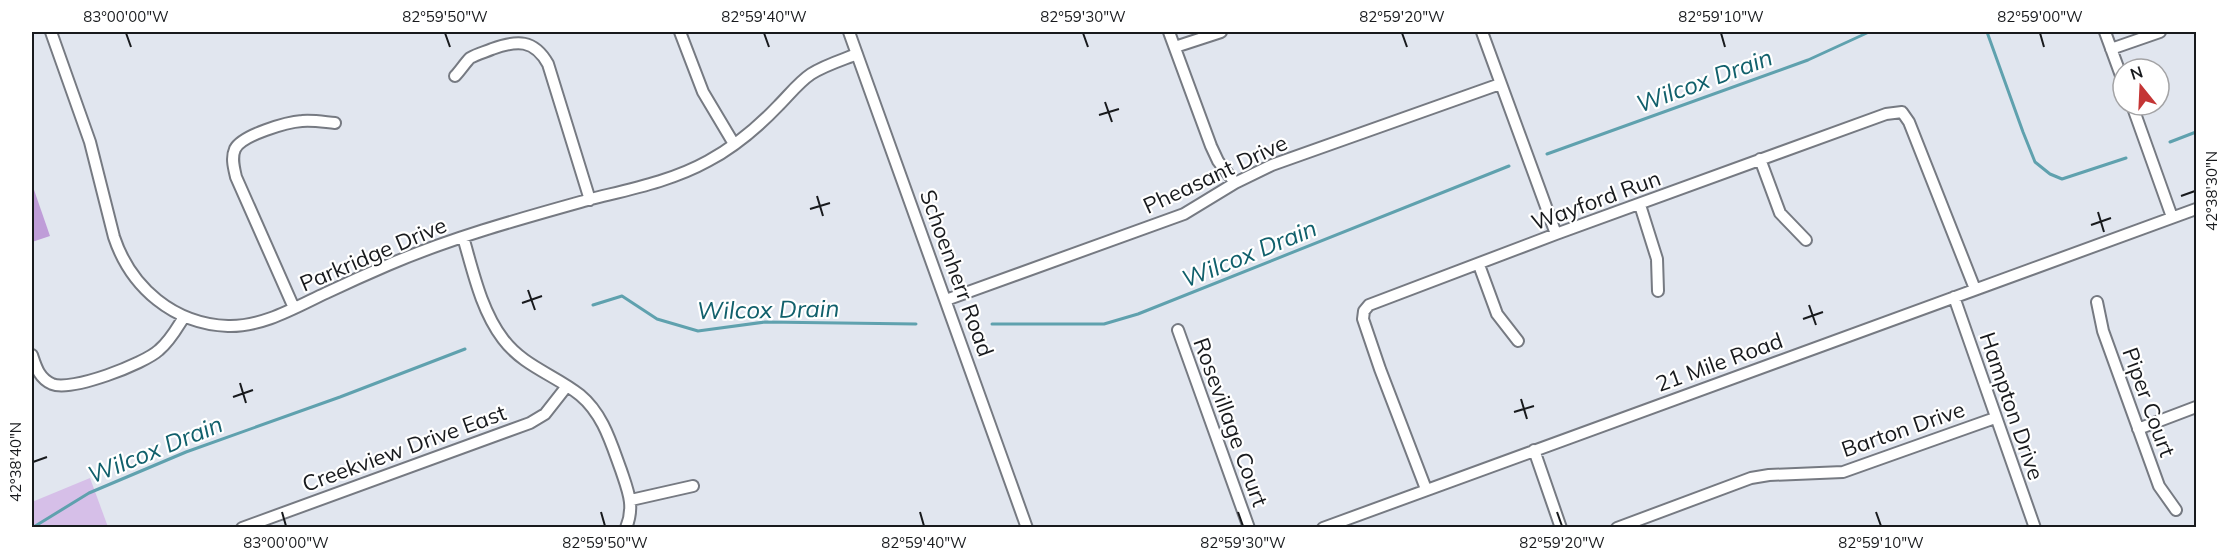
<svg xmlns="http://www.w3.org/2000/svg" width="2228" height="559" font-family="Mulish,sans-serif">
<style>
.green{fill:#d6bfe8}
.forest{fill:#bf9dd8}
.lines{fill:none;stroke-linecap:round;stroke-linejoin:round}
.stream{stroke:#5fa1ae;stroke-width:3}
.minor-casing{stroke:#767a82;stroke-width:14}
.minor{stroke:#fff;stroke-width:10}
.ticks{fill:none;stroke:#181a1d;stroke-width:2}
.labels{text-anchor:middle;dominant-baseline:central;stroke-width:4.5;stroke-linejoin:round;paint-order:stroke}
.street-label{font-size:22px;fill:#181a1d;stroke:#fff}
.water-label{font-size:24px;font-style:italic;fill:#11606c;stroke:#fff}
.neatline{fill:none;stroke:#181a1d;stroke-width:2}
.ticks-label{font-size:15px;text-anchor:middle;fill:#181a1d}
</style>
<rect width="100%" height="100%" fill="#e1e6ef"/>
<!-- green -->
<path class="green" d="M90,478L108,527H32V502Z"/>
<!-- forest -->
<path class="forest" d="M32,184L50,236L32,242Z"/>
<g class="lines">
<!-- stream -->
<path class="stream" d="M1987,32L2023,132L2035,162L2050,174L2062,179L2126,158
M2170,142L2196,132
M1547,154L1808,60L1869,32
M593,305L622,296L657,319L698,331L765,322L916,324
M992,324H1104L1138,314L1509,166
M32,528L89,493L186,452L340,397L465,349"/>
<!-- minor casing -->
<g class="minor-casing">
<path id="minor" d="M51,32L90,142L114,237C131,288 174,324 228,326C263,327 296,307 326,293C347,283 367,274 388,265C453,237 523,218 591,199C631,189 672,181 708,161C734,147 758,127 779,105C789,95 799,82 811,74C825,65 842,60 857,54
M680,32L703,92L734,144
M849,32L1027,528
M1169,32L1211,146L1218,161L1235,183
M1482,32L1556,234
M2105,32L2123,81
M1175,47L1221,32
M2111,49L2160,32
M455,76C460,71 465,63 470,58C477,54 485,52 492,49C517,40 534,39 548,64L590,200
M2132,105L2172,217
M1760,159L1780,213L1806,240
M1640,205L1657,259L1658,291
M463,237C473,271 481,310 503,339C523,366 555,375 580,395C603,414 611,443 621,470C628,491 635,506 626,528
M1479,265L1497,314L1518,341
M1954,297L2035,528
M946,300L1184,214L1235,183L1272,165L1500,84
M2097,302L2103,331L2159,486L2176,510
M294,308L236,177C234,168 231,158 235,149C242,135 287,122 302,121C313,120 324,122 335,123
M1178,330L1249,528
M32,355C36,367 39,378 52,384C71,392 144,364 159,350C170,341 177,328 184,317
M2138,429L2196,407
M1534,450L1561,528
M1426,489L1380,369L1363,319L1364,311L1369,305L1556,234L1886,114L1902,112L1909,122L1975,289
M631,500L693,486
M242,528L530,423L545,414L567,386
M1323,528L2196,209
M1617,528L1751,478L1769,475L1843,472L1995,418"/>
</g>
<!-- minor -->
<use href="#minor" class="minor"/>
</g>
<!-- ticks -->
<path class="ticks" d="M126,33L131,47M445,33L450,47M764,33L769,47M1083,33L1088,47M1402,33L1407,47M1721,33L1725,47M2040,33L2044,47M1105,102L1112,122M1099,115L1119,109M817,196L823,216M2181,196L2195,191M810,209L830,203M2098,212L2104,232M2091,225L2111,218M528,290L535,310M522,303L542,296M1809,305L1816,325M1803,319L1823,312M240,383L246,403M233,397L253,390M1521,399L1527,419M1514,412L1534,406M33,462L47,457M282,512L286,526M601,512L605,526M920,512L924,526M1238,512L1243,526M1557,512L1562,526M1876,512L1881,526"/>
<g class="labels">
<!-- street labels -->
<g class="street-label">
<text transform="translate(1215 174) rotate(-25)">Pheasant Drive</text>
<text transform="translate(1596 200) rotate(-20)">Wayford Run</text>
<text transform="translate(373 254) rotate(-23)">Parkridge Drive</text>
<text transform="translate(957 273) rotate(70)">Schoenherr Road</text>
<text transform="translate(1719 362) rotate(-20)">21 Mile Road</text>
<text transform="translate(2149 402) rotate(70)">Piper Court</text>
<text transform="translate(2012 406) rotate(71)">Hampton Drive</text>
<text transform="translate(1231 422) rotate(70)">Rosevillage Court</text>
<text transform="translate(1903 429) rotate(-19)">Barton Drive</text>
<text transform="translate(404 448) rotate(-20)">Creekview Drive East</text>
</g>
<!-- water labels -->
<g class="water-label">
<text transform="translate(1704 80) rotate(-20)">Wilcox Drain</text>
<text transform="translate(1249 253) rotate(-22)">Wilcox Drain</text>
<text transform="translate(768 309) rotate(-1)">Wilcox Drain</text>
<text transform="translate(155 449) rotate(-22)">Wilcox Drain</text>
</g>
</g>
<!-- border -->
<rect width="2228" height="559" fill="none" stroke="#ffffff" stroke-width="66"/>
<!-- north arrow -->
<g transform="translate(2141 87) rotate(342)"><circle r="28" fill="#ffffff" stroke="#a3a3a5" stroke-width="1.5"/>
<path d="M0-4.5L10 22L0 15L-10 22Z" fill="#c43535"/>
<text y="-9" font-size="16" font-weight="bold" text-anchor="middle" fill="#181a1d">N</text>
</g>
<rect x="33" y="33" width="2162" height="493" class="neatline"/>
<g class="ticks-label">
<text x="126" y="22">83°00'00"W</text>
<text x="445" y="22">82°59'50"W</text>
<text x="764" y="22">82°59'40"W</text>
<text x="1083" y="22">82°59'30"W</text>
<text x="1402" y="22">82°59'20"W</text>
<text x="1721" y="22">82°59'10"W</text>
<text x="2040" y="22">82°59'00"W</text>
<text transform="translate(2212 191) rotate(-90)" y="5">42°38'30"N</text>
<text transform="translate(16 462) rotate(-90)" y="5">42°38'40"N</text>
<text x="286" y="548">83°00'00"W</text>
<text x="605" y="548">82°59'50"W</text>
<text x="924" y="548">82°59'40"W</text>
<text x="1243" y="548">82°59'30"W</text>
<text x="1562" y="548">82°59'20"W</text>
<text x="1881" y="548">82°59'10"W</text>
</g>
</svg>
